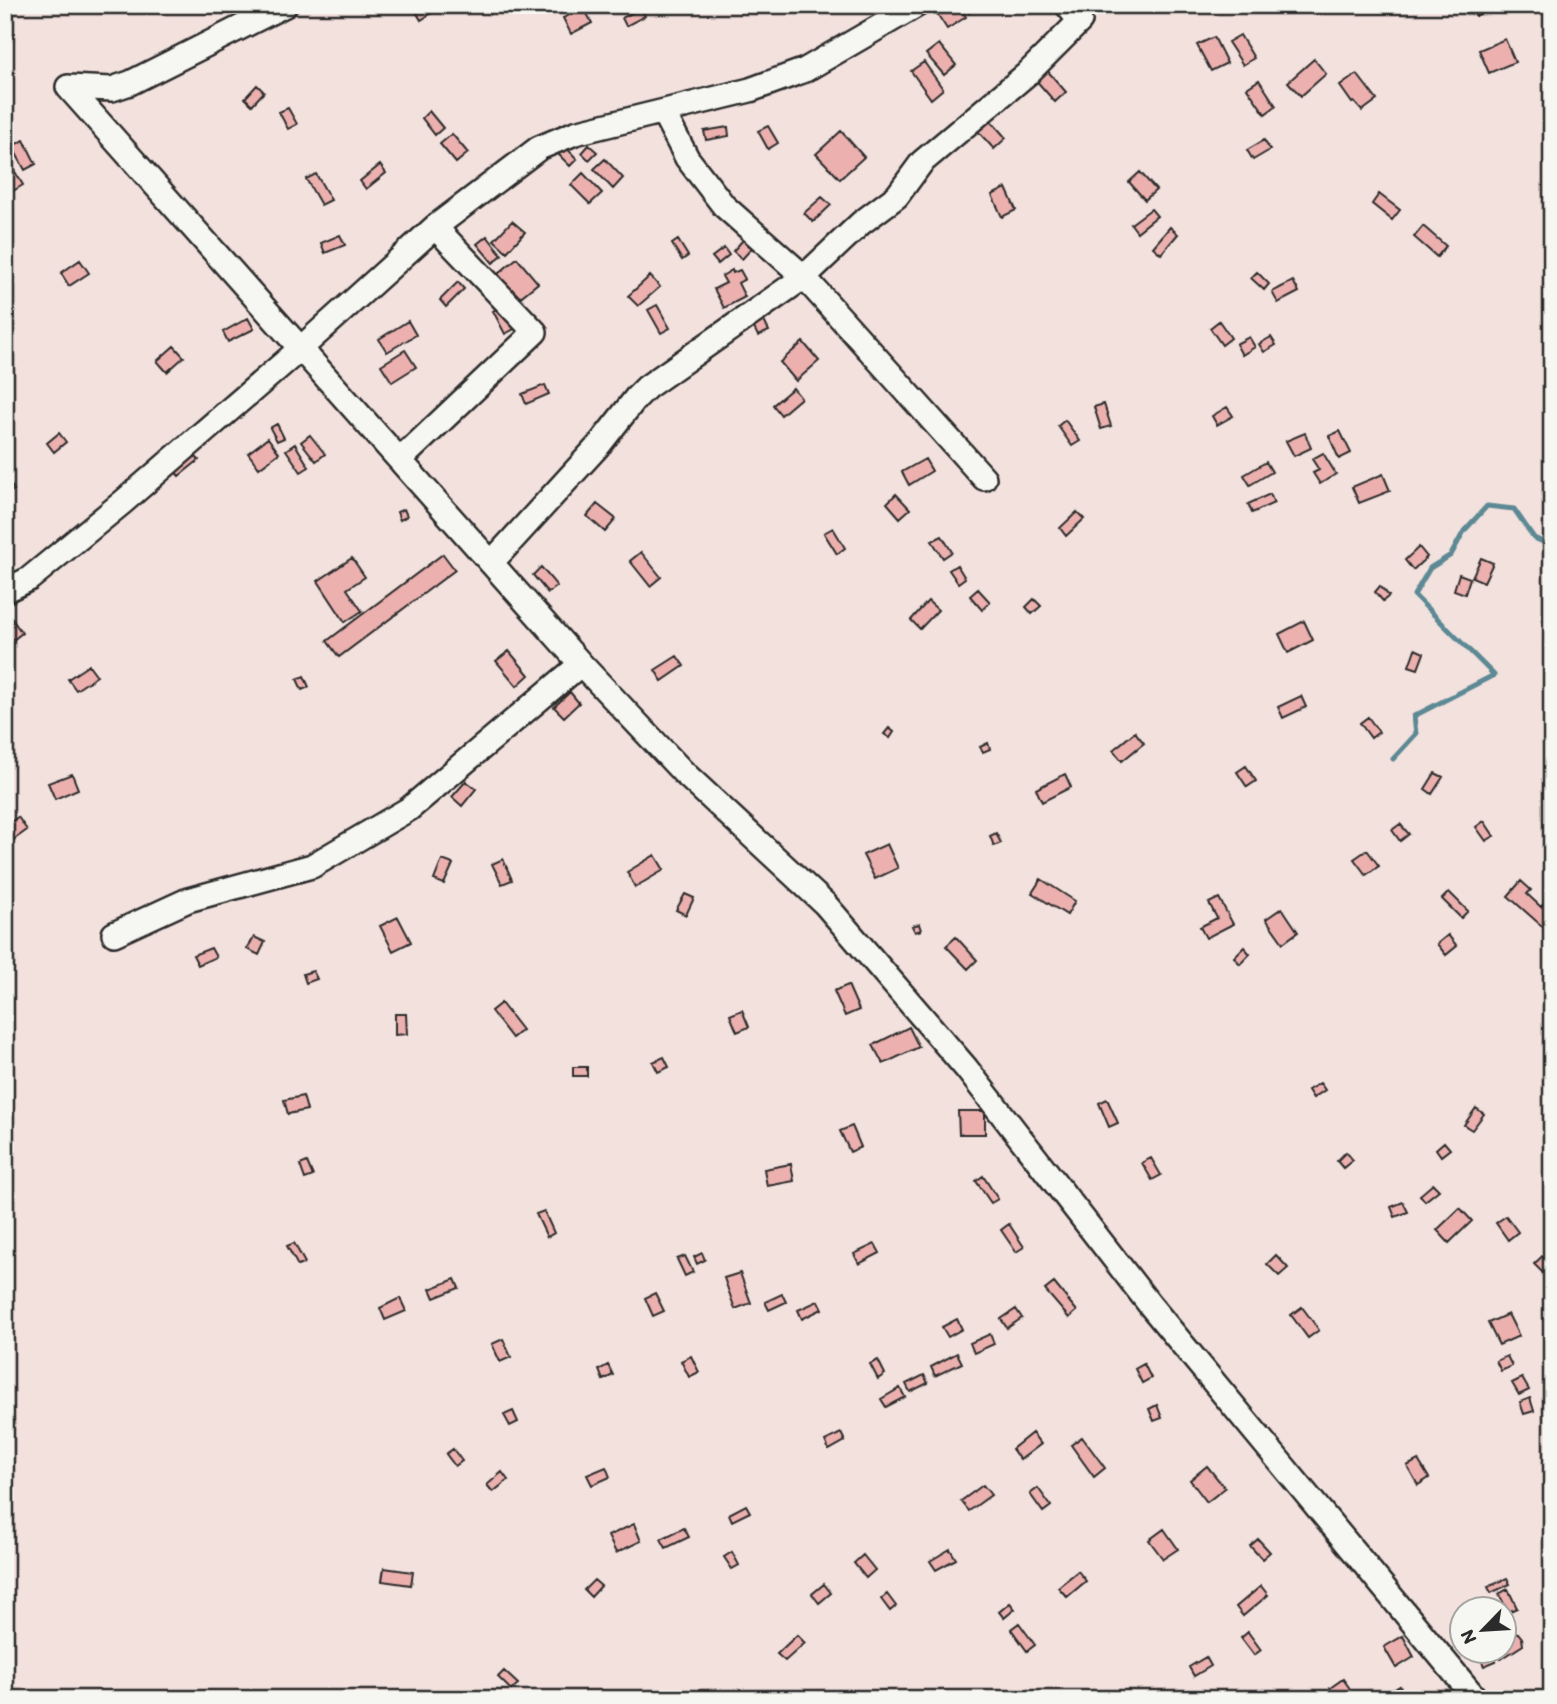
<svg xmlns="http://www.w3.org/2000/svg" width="1557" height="1704" font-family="Itim,sans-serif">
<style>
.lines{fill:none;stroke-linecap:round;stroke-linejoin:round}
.stream{stroke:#5b8994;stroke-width:5}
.building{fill:#ecb1af;stroke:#2b2b2b;stroke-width:2}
.minor-casing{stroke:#2b2b2b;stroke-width:28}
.minor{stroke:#f6f6f2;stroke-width:23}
</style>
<rect width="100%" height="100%" fill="#f3e1de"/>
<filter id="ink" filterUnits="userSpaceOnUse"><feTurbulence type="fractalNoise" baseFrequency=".0143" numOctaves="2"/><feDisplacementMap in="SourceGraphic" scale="14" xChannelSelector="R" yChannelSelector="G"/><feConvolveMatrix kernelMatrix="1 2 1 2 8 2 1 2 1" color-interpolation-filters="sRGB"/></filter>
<g filter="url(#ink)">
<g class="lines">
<!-- stream -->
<path class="stream" d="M1393,759L1416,734L1414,716L1494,675L1414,595L1430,568L1451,555L1464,531L1487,506L1514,509L1534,538L1552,546"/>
</g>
<!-- building -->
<path class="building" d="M412,5H427L432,13L421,20Z
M934,5H958L966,17L947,29L932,6Z
M965,5H982L969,13Z
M1470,5H1481L1484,11L1476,16Z
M584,8L592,23L571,34L563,18Z
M641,8L645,16L626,26L622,18Z
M1240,35L1254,58L1243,65L1228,42Z
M1214,37L1227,63L1211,71L1197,45Z
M1505,39L1515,62L1489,73L1479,50Z
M939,44L956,65L944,75L926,54Z
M1314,59L1326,74L1301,96L1288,82Z
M924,62L943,89L931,99L911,71Z
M1045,68L1066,92L1055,102L1034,78Z
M1357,74L1377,100L1362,111L1354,102L1352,103L1340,86Z
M1259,80L1276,106L1265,114L1247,88Z
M257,85L264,92L252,105L245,98Z
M288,108L297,124L288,129L279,112Z
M429,111L443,128L435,135L422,118Z
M985,114L1006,138L994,149L973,126Z
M768,126L778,143L768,149L758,131Z
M728,127L729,136L706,140L704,131Z
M841,131L864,157L840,179L816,154Z
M452,134L468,153L456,163L440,144Z
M24,140L36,164L25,170L12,146Z
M1264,140L1270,150L1253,160L1247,150Z
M562,143L577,159L570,166L555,151Z
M589,145L597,152L589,160L582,153Z
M605,159L623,178L613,189L594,169Z
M9,162L23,185L13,191L5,178V164Z
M380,165L386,173L366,189L360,181Z
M1140,172L1156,190L1145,200L1129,182Z
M583,173L602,193L590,204L571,185Z
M316,174L331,200L321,205L306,179Z
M1006,188L1016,210L1002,217L992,195Z
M1379,194L1400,210L1392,220L1372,204Z
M822,197L831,205L813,222L804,213Z
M1151,209L1157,216L1137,232L1131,224Z
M512,221L525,232L507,252L494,240Z
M1423,226L1446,246L1437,257L1414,237Z
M1170,227L1178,234L1161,254L1153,247Z
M340,235L345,245L325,253L321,243Z
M487,236L502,255L493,263L477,244Z
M678,240L688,256L682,260L672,244Z
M743,240L752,248L742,259L733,251Z
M724,248L729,255L718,264L712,257Z
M517,258L538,283L518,299L498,274Z
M80,260L89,273L69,286L61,273Z
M732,270L733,273L740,270L745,279L738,283L745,297L724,308L714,289L726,283L722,276Z
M1257,272L1269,284L1264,290L1251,278Z
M650,276L660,287L638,306L628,296Z
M1293,281L1299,292L1278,303L1272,292Z
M458,282L464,289L446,307L440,300Z
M657,305L670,328L661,333L648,310Z
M502,306L514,329L505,334L493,311Z
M248,318L254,329L228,342L223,332Z
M763,319L769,331L758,336L752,324Z
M408,321L416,335L387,352L379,339Z
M1219,321L1231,338L1222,345L1210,328Z
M1249,337L1255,347L1242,355L1236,344Z
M1271,337L1276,345L1264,352L1259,344Z
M803,342L819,361L796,381L780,362Z
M174,346L184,357L167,372L157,361Z
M405,350L416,367L392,382L381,365Z
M545,385L549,394L526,404L522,394Z
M793,388L801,398L781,415L773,405Z
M1104,404L1111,426L1101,429L1094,407Z
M1227,407L1233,416L1217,425L1212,416Z
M1065,420L1080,441L1072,446L1058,426Z
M277,424L284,438L277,441L270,428Z
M1340,431L1351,453L1339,459L1329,436Z
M59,433L66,442L54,452L47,443Z
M1305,433L1311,448L1294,456L1286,441Z
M310,435L325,454L316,461L301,442Z
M268,438L279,453L259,468L248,453Z
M295,444L309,467L301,472L286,450Z
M192,453L199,460L179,476L173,469Z
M1323,453L1336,474L1320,484L1313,473L1319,470L1312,459Z
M925,459L932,471L909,485L902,472Z
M1266,462L1272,472L1250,485L1244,475Z
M1383,474L1390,491L1359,503L1352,487Z
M9,482L14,490L5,495V484Z
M896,494L910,509L900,518L887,503Z
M1270,494L1274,503L1252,513L1248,504Z
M597,504L616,519L605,532L587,516Z
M404,509L407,516L400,520L397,512Z
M1077,512L1084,519L1066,536L1060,528Z
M833,528L845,548L837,554L824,533Z
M942,536L952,552L943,558L932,541Z
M1419,547L1427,557L1413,570L1405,560Z
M641,552L661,577L650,586L630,561Z
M443,554L455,570L339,657L327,641Z
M352,558L365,577L347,589L362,611L345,622L318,581Z
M1481,558L1493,563L1484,582L1472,577Z
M957,565L965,578L958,583L949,570Z
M541,567L557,586L548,593L533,575Z
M1459,574L1470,578L1465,594L1454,590Z
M1380,586L1389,596L1383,601L1375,592Z
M978,589L990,602L982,610L970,596Z
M1034,599L1041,606L1032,614L1026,607Z
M928,601L938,610L920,629L911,620Z
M7,612L22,633L13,640L5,630Z
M1304,621L1313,640L1288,653L1279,634Z
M1415,649L1424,653L1418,669L1409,666Z
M509,651L529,675L517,686L496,661Z
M677,656L684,666L662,681L655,670Z
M89,665L97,676L76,690L68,679Z
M304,676L309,687L302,690L297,679Z
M570,692L579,703L564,717L554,707Z
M1301,696L1306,707L1283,718L1278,707Z
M1368,717L1379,732L1371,738L1360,723Z
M889,728L894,732L890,738L884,734Z
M1135,732L1144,743L1122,761L1113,750Z
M988,743L990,749L983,752L980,747Z
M1246,766L1256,781L1247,787L1237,772Z
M1435,773L1443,777L1432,794L1425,789Z
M72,774L78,789L55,799L48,783Z
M1065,774L1071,787L1042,802L1036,789Z
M466,781L476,789L462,806L452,797Z
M18,817L27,830L5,846V826Z
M1484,821L1494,836L1486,841L1476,827Z
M1400,824L1409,834L1400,841L1392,830Z
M996,833L1001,843L994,846L990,836Z
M887,844L898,868L875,879L863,855Z
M1367,850L1379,866L1366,875L1354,859Z
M655,855L664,870L635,887L627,872Z
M503,859L512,880L502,884L492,864Z
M442,860L453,864L444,884L434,880Z
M1041,879L1075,901L1067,915L1032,893Z
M1521,881L1531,890L1527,894L1541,907L1548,899L1552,903V920L1544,928L1508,896Z
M1449,892L1468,911L1461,918L1442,899Z
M685,894L694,898L686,915L676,910Z
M1219,898L1233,924L1206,938L1200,927L1217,918L1209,903Z
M1282,908L1298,932L1283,943L1266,919Z
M398,917L411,942L393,951L380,926Z
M919,924L921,930L915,932L912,926Z
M1448,935L1457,946L1446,955L1437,944Z
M254,937L265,942L259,955L247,949Z
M956,937L977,960L968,969L946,946Z
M1244,947L1250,954L1240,964L1234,957Z
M211,948L216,957L198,965L193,955Z
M313,971L317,979L306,983L303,974Z
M848,985L859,1010L845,1016L834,991Z
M501,1003L522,1030L512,1038L491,1011Z
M742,1010L749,1027L737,1032L730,1015Z
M395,1014H406L407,1034L395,1035Z
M909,1027L919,1047L883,1064L873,1045Z
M664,1057L669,1067L658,1072L653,1062Z
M573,1067H587V1076H573Z
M1320,1083L1325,1090L1313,1098L1308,1090Z
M303,1096L307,1110L288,1114L284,1100Z
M1107,1099L1118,1123L1109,1127L1099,1103Z
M1476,1108L1484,1114L1472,1130L1464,1125Z
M958,1111H985V1134H959Z
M852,1126L861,1147L850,1152L840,1131Z
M1444,1142L1450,1149L1441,1156L1436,1149Z
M1346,1152L1353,1160L1343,1168L1337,1161Z
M1151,1158L1161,1175L1152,1180L1142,1163Z
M307,1162L313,1176L305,1179L300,1165Z
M791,1164L794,1181L767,1186L764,1169Z
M983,1176L998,1199L991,1203L976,1181Z
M1433,1184L1439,1190L1425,1201L1420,1195Z
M1403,1202L1408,1212L1395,1217L1391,1207Z
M1460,1208L1472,1221L1449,1243L1437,1230Z
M544,1211L554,1233L547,1237L536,1214Z
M1506,1216L1518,1232L1508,1240L1496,1223Z
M1009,1224L1024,1247L1016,1252L1001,1230Z
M294,1243L305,1263L298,1266L287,1246Z
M875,1244L880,1253L859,1264L854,1254Z
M1551,1248L1552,1267L1544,1274L1534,1264Z
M702,1253L705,1260L697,1264L694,1257Z
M1276,1255L1288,1268L1279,1276L1267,1264Z
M685,1256L693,1272L685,1276L677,1259Z
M740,1273L751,1303L735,1309L724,1278Z
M455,1279L459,1288L434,1298L430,1289Z
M1054,1283L1077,1311L1069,1318L1045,1290Z
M655,1293L664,1311L653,1316L645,1298Z
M782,1294L786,1302L769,1310L765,1302Z
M400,1298L406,1311L385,1320L380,1308Z
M818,1301L822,1309L802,1319L798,1310Z
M1302,1307L1319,1330L1308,1338L1291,1315Z
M1016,1309L1022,1318L1007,1328L1001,1319Z
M1508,1314L1519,1336L1499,1345L1488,1323Z
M957,1319L962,1329L948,1337L942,1327Z
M990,1334L994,1344L974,1353L970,1343Z
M503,1339L511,1357L500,1362L492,1344Z
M957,1353L962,1363L935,1376L931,1367Z
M691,1356L699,1372L689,1377L681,1361Z
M1507,1356L1512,1366L1501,1371L1496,1361Z
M878,1360L885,1374L878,1379L870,1364Z
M1144,1364L1151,1378L1142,1383L1135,1369Z
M608,1365L613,1375L603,1380L599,1370Z
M924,1375L928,1383L910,1392L906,1384Z
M1522,1378L1529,1390L1519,1395L1512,1383Z
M900,1388L905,1397L886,1407L881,1399Z
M1530,1398L1534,1411L1524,1414L1520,1402Z
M1157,1405L1162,1418L1154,1421L1149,1409Z
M513,1411L518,1422L510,1426L504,1415Z
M841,1433L845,1441L829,1450L825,1441Z
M1032,1433L1041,1444L1020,1460L1012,1449Z
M1082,1437L1105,1468L1094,1477L1071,1445Z
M453,1449L462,1461L455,1466L446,1454Z
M1418,1460L1429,1478L1418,1485L1407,1466Z
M1207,1466L1225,1488L1207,1502L1190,1480Z
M606,1467L610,1477L592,1485L587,1475Z
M502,1472L508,1480L493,1492L487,1485Z
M983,1485L991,1495L969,1511L961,1501Z
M1038,1488L1051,1506L1043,1512L1030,1494Z
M746,1505L750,1512L732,1521L729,1514Z
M634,1524L641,1541L616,1553L608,1536Z
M684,1528L689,1537L666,1548L661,1539Z
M1164,1529L1178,1549L1163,1559L1149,1540Z
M1258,1539L1270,1552L1262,1559L1250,1546Z
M950,1549L956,1559L936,1570L930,1561Z
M732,1552L739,1565L732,1569L724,1557Z
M863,1555L875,1570L866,1578L854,1563Z
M384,1568L413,1572L411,1585L382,1581Z
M1078,1571L1086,1581L1067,1597L1058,1587Z
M1507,1578L1510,1584L1491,1593L1488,1587Z
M594,1580L601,1586L591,1597L584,1590Z
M824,1584L831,1593L819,1603L812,1594Z
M1261,1586L1268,1595L1243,1616L1236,1607Z
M1508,1589L1517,1608L1508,1612L1499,1594Z
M887,1594L896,1606L890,1611L881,1599Z
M1010,1603L1015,1609L1004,1618L999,1612Z
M1019,1623L1035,1645L1027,1651L1011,1629Z
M1248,1632L1261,1650L1254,1655L1241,1638Z
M1512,1633H1518L1522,1638L1523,1645L1501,1659L1497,1652H1504V1637Z
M797,1635L805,1643L785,1661L777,1654Z
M1403,1636L1414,1657L1396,1668L1384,1647Z
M1481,1652H1492L1496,1661L1484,1666L1478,1653Z
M1206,1657L1211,1666L1194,1676L1189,1667Z
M504,1671L518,1684L511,1690L498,1677Z
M1343,1679L1356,1697L1354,1699H1337L1330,1688Z
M1400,1686L1407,1699H1397L1393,1690Z
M1163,1692L1166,1699H1151Z"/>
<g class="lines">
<!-- minor casing -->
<g class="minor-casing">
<path id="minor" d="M68,87L581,664L683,772L825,904L966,1068L1150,1305L1476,1699
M68,87L112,89L130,83L285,5
M663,112L687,158L724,206L804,277L984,478
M400,460L535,332L435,227
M491,563L599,445L636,398L647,387L804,277L861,223L897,196L922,162L1027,74L1080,21L1067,5
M5,591L29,579L123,502L300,349L435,227L539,148L575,133L750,90L805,70L917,5
M114,934L188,900L312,866L409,809L581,664"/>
</g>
<!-- minor -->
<use href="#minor" class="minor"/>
</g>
</g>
<!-- margin -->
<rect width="1557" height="1704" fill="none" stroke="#f6f6f2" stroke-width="28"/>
<rect x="14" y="14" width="1529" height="1676" fill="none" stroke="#2b2b2b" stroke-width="2.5" filter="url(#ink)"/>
<!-- north arrow -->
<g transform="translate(1483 1630) rotate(245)"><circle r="33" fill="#f6f6f2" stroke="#a5a5a2" stroke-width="2"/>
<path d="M0-5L12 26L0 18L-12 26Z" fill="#2b2b2b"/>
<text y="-10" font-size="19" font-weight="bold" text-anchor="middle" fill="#2b2b2b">N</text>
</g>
</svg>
